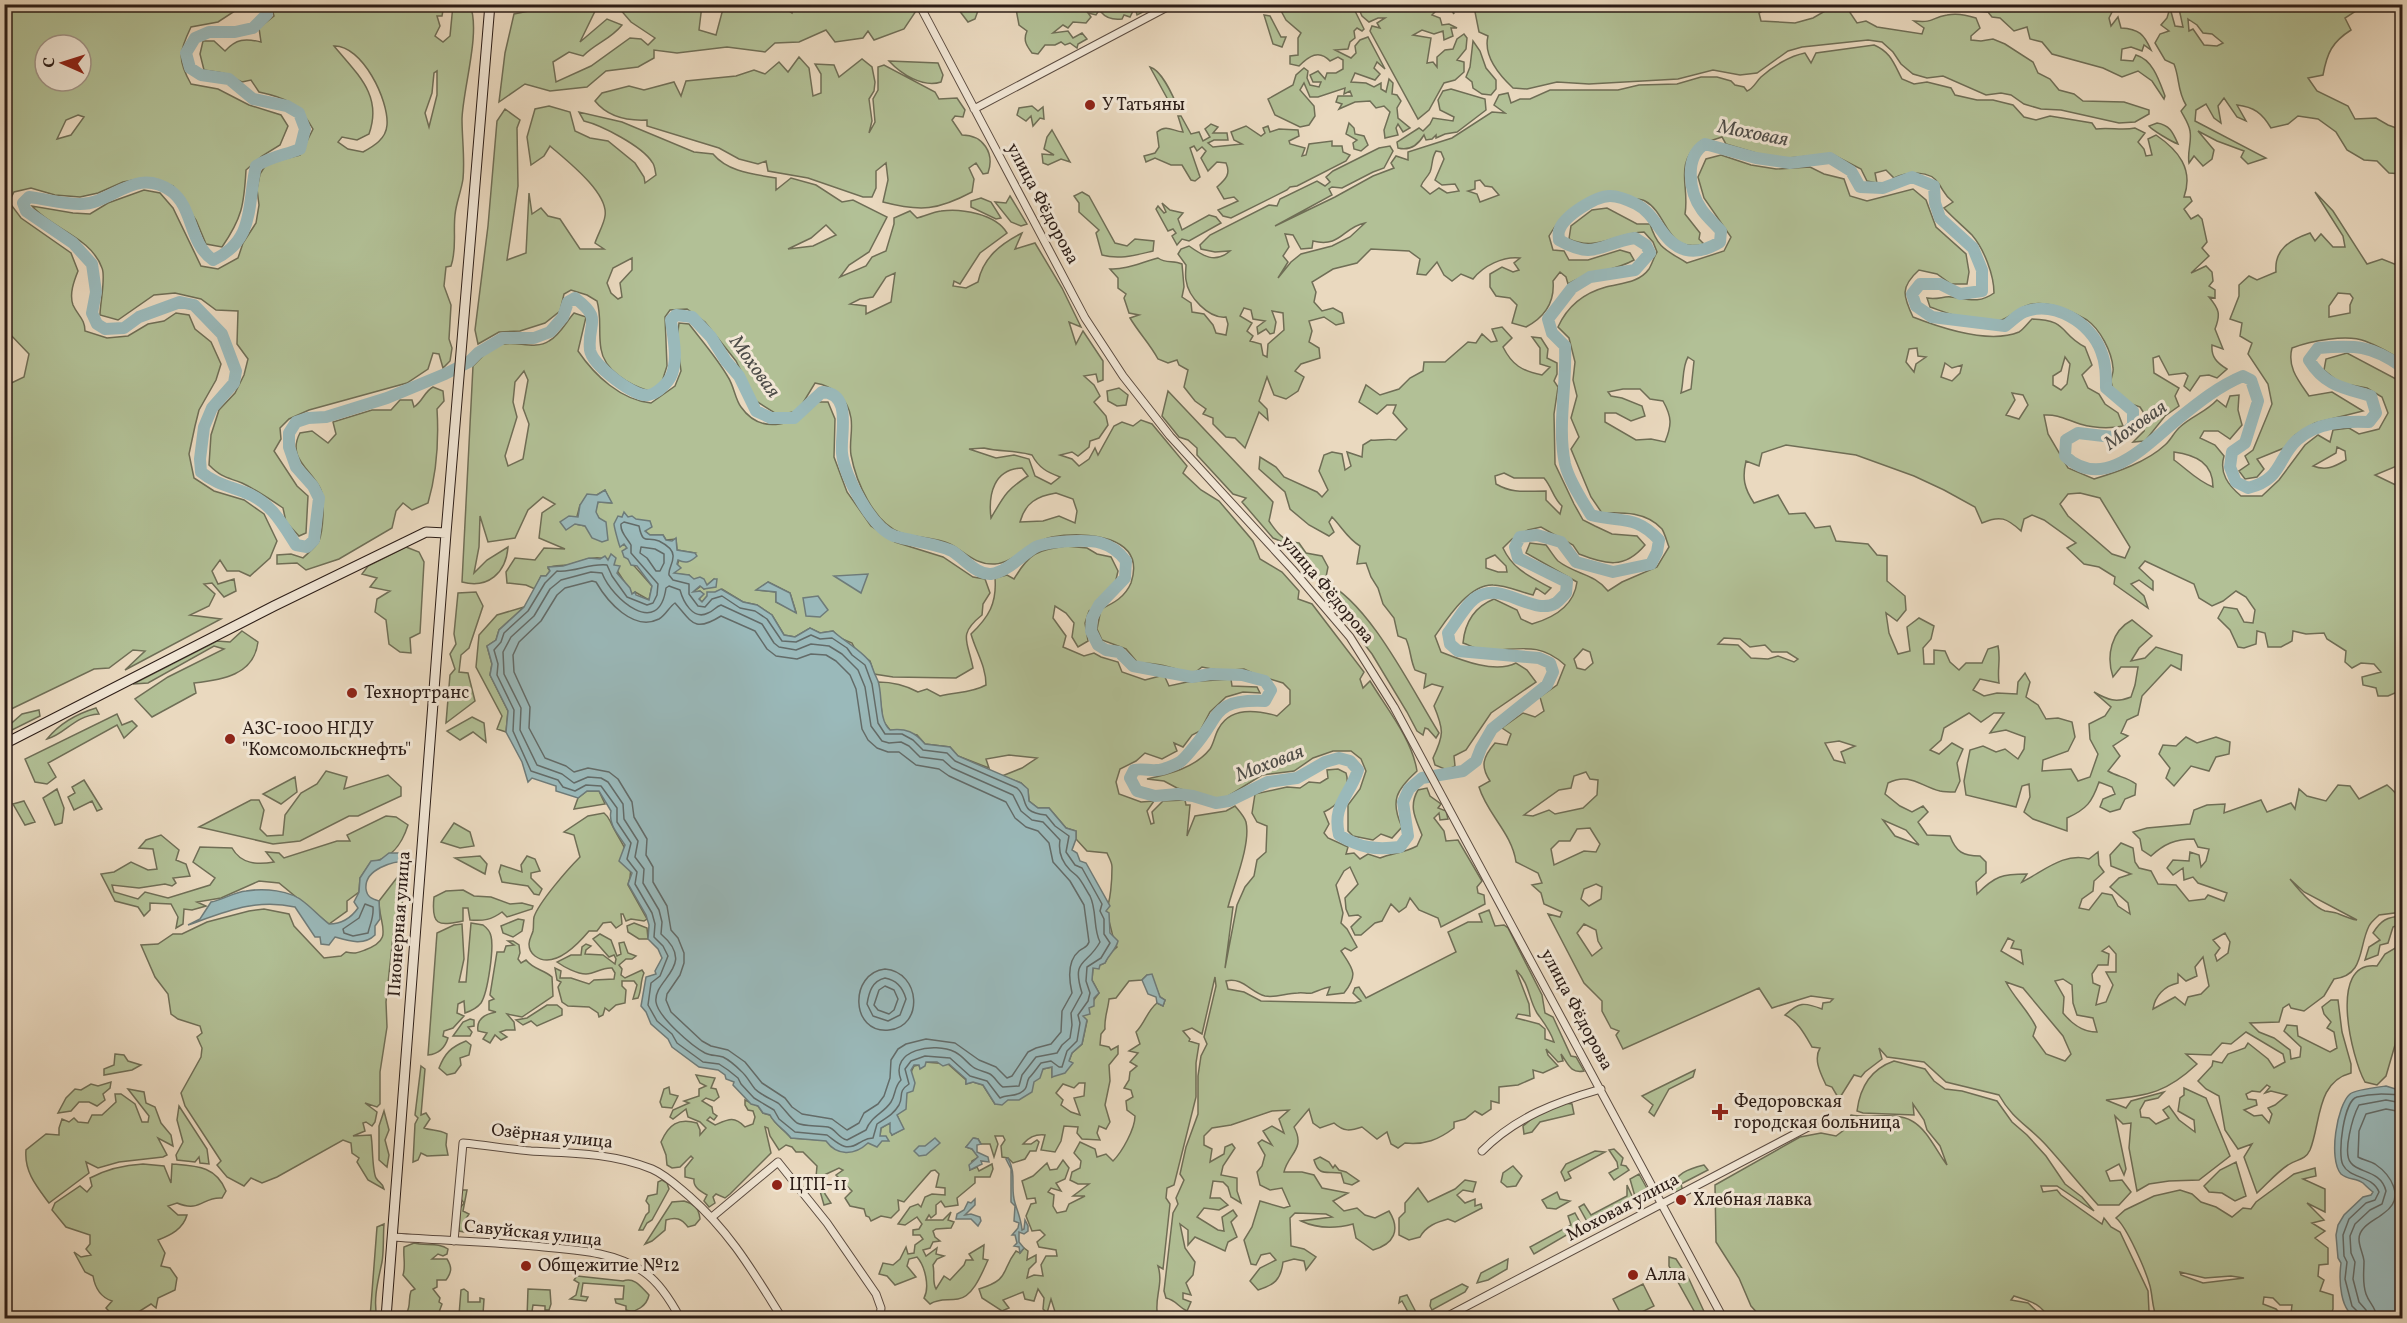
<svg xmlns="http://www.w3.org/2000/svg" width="2407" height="1323" font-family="Vollkorn,serif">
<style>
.green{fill:#b2c096;stroke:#6f6e56;stroke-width:1.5;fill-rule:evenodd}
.water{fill:#9ab9ba;stroke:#6e7b79;stroke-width:1.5}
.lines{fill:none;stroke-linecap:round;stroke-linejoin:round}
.shore{stroke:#636b68;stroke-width:1.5}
.river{stroke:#9ab9ba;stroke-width:12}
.street-casing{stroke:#5c4c41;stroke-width:9}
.secondary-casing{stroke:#2c1d17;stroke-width:11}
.street{stroke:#f1e6d5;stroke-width:7}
.secondary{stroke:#f1e6d5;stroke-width:9}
.poi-dot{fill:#8f2418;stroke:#f1e6d5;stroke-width:2}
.labels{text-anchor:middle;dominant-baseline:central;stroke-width:6;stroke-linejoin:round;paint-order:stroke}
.poi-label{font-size:18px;fill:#2c1d17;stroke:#f1e6d5;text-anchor:start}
.street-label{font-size:18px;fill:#2c1d17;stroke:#f1e6d5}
.water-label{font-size:20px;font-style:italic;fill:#4d4c48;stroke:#f1e6d5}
</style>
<rect width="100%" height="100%" fill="#ead9bf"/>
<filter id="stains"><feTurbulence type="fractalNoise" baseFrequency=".00333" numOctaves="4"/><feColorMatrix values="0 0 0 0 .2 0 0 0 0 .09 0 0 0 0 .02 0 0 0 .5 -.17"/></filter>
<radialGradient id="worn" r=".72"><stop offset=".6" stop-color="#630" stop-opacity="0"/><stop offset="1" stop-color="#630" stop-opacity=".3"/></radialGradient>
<!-- green -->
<path class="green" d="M5,4L244,5L218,22L191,27C179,52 177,59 191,84L218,89L249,105L281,115L288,126L280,145L262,156L246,170C244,205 242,218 222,247L206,244L196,220L173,186L144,178L123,182L98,193L80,197L55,195L31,188L14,192L9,202L21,218L71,253L78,271C74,281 69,294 73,305C78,316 85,319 85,331L107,338L128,336L148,324L164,321L176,313L189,315L195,329L211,342L221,364L216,380L199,410L195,426L189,454L194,478L214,491L244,500L264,514L277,541L270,558L250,576L239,571H227L220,560L212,571L218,584L234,579L236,591L224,597L212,583L204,584L215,594L209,606L190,615L221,619L125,670L145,651L133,650L109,668L94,669L5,712V386L24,377L29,354L7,331V313L5,312ZM45,45H81V81H45ZM78,115L84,117L71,135L57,139L66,120Z
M427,4L428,9L434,8L436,5H444L442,16H437L440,26L435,36L443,42L450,36L453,5H470C481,32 463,88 462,119C462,139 465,159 463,179C461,192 456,203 455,215C453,233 457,249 451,266L446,267L444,286L451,305L449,339L452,348L450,361L443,368L439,354L433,353L428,369L407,383L309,410L289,419L280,428L281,439L274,451L297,486L308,496L306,533L299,536L286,522L283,508C270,499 257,490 242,483C227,477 222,478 209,465L211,435L219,410L235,393L244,375L248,359L237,344L238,311L216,310L201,299L175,293L154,295L118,320L100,315C100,304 106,277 102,268C91,237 52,229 32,206L73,213L90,214L108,203L144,190L160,193L173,208L201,266L218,269L238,258L243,243L256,223L259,205L257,189L260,174L267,163L300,155L313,129C298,103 287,98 259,92L251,80L242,82L223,73L204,70L200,54L203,41H214L225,51C236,39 245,38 261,42L259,28L274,16L271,5ZM334,46C362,45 389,100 387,125C386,139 374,146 363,152L348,149L338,142L342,137L357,140L369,134C383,95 357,74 334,46ZM437,71V95L429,127L425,113L432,93L434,73Z
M574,4L597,7L580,42L607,19L622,25C611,39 596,43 583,56L569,52L553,62L556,82L591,66L630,38L641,39L648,45L655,38L631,22L618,7L619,5H702L699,30L716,35L724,5L757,10L780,5L792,13L794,5L913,4L916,11L904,29L874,40L868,31L863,38L835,42L826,30L799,42L775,43L765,52L727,47L677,53L654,50V58L638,67L606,71L587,87L550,91L525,84L499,102L505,53L514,14L534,10L532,5Z
M2093,4V8L2097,10L2106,5L2112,12L2109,18L2111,26L2118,17L2121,28C2139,29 2144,34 2151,50L2144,45L2142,51L2131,47L2122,49L2121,60L2133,61L2136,55C2153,60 2159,80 2165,96L2164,99L2152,81L2138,71L2122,77L2103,68L2052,54L2042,42L2030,39L2027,27L2014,31L2000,18L1992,17L1988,12L1977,11L1964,5Z
M2178,4L2354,5L2356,11L2345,18L2351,30C2332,42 2327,53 2323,75L2308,78L2317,91L2348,106L2355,119L2376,118L2388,125L2402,130V174L2389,173L2377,161L2364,160L2347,150L2336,132L2318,119L2298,116L2288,124L2271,128C2262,113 2254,107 2237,105L2246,121L2237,117L2224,98L2218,106L2221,123L2214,118L2206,104L2196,110L2195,121L2266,158L2248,164L2241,157L2244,151L2217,141L2198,131L2214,150L2212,159L2203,166L2194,156L2189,163C2187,152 2192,142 2190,131C2189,124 2184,117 2181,111L2186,105C2177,90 2180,79 2174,64L2165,60L2155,43L2160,34L2169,31L2161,25L2167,18L2170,8L2175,26L2183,27ZM2188,19L2197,25L2203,33L2212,34L2223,43L2217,46L2204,45L2193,29L2189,31Z
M955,5H980L975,19L968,22Z
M1010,5H1101H1095L1100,9L1096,15L1088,13L1091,17L1086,23L1073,22L1068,28L1063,25L1053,33L1068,31L1073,38L1082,33L1087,39L1078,44L1077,48L1070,43L1065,45L1061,42L1055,45H1045L1038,54L1032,53C1026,45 1023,40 1027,31L1019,25L1016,9Z
M1108,5V4L1152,5L1151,8L1137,15L1135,7L1130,17L1124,15L1122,19C1114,20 1106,18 1101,12Z
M1262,5H1352L1364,29L1362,31L1357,28L1354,31L1355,38L1350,42L1348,49L1335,50L1351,58L1356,53L1355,46L1360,40L1368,37L1385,69L1377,62L1374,68L1380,74L1375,80L1355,73L1351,82L1366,83L1374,87L1381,83V89L1386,92L1389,79L1393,83L1392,94L1397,95L1401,101L1397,108L1398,118L1410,128L1403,132L1398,124L1396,128L1398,135L1385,138L1384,130L1390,112L1384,106L1376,108L1370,101L1355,102L1339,109L1342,104L1336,102L1338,96H1352L1350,91L1344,94L1345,88L1318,97H1310L1304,83L1300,90L1314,106L1315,116L1309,125L1300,127L1275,115L1268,99L1293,85L1296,75L1304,68L1308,71L1307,78L1310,85L1319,87L1321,82H1313L1310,75L1318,71L1325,79L1327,73H1336L1343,69V60L1338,57L1330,61C1319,49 1309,56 1299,66L1290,64V56L1298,55V38L1301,33L1286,20L1280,9H1269Z
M1357,5H1452L1454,14L1449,7L1441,6L1432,15L1440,18L1442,25L1449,24L1457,28H1451L1453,36L1444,40L1443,31L1434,34L1422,30L1413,35L1431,38L1427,63L1433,62L1437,67V57L1445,50L1453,49L1457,39L1464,34L1467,38L1466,49L1457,60L1464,62V72L1455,80L1444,83L1429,110L1418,119L1370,31L1372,26L1380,28L1377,23L1385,18H1378L1369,22L1362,16Z
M1476,5L1728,4L1729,8L1735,5H1776L1777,11L1766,9L1759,13L1761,21L1795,23L1813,18L1825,11H1849L1857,23L1866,21L1877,27L1922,34L1924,28L1914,21C1935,23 1930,18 1947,15C1956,13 1967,15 1976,18L1980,28L1971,36V40L1981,41L1993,39L2005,44L2033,62L2038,73L2050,79L2059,90L2074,94L2083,101L2124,102L2149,110V114L2135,122L2119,123L2061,110L2041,109L2024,104L2011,95L2001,93L1986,95L1943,76L1927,78L1913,74L1901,64L1893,52L1882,42L1868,40L1802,47L1788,51L1757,73L1740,75L1713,70L1678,79L1589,84L1557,82L1527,89L1513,88C1499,75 1483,56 1488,36L1479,32L1475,12L1478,7Z
M1264,15L1270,16L1281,37H1286L1282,47L1273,44Z
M1473,41L1480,51L1486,68L1496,80V89L1491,95L1482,94L1473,88L1472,82L1466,77L1470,67Z
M1874,45C1891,52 1894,64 1902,79L1914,84L1927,82L1951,88L1955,95L1977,100H1993L2013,105L2024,117L2036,120L2050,116L2092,123L2096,129C2110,127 2122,131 2135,128L2145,133L2138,142L2144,149L2146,156L2152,155L2148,139L2156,135C2178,150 2194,169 2184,197H2190L2192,201L2184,209L2191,219L2198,215L2202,219L2207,242L2202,248L2209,256L2191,273L2206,266L2212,272L2213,281L2209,286L2215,290V298L2209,297C2219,309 2221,314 2215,329L2223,349L2212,345C2211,357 2217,363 2227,369L2217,378L2209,375L2200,376L2190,391L2184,386L2188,376L2185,373L2169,375L2159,356L2153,358L2154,373L2179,388L2175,396L2179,406L2165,416L2145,441L2133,442L2144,431L2147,418L2140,407C2128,403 2113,397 2111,381C2111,377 2114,372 2113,368C2112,352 2100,329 2087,320C2072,311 2043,298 2026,306C2016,310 2008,319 1998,321C1976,325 1950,314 1930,307L1927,298C1938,300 1943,296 1951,297C1968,299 1979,304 1994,293C1994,275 1984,249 1972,235C1963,226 1953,218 1944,208L1953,202C1944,195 1945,193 1939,184C1930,169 1907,172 1894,178L1886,170L1875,173L1877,183L1867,181L1861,169L1832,154L1788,158L1766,156L1726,144L1722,137L1710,141H1701C1673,165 1690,185 1685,214L1700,233L1699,239L1704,244C1665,254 1669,214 1645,201C1641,199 1635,199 1631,198C1627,197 1622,194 1618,194C1590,190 1561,214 1549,236L1553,250L1564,251L1569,260H1588L1620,250L1630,253L1634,260C1613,272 1589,271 1568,284L1566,277L1560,272L1553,281C1555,303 1545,317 1526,327L1512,323L1517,305L1510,298L1496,296L1490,287V274L1502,267L1513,272L1519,270L1514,263L1520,258C1503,256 1483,266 1473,279L1461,274L1452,281L1444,275L1437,262L1426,275L1417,274L1420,259L1409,251L1371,249L1357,263L1333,269L1312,282L1316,292L1314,302L1322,311L1333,308L1342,313L1344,323L1336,325L1324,317L1309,321L1312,331L1309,342L1319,348L1320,358L1301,364L1295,371L1304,377L1298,391L1286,399L1274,395L1267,377L1259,401L1267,409L1268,420L1259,412L1245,448L1235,438L1226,437L1213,424V418L1203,414L1206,409L1195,401L1184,387L1188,370L1179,365L1177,360L1168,363L1158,359C1150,344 1139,333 1130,318L1139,315L1129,313L1124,298L1126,294L1118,288V278L1110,269C1126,270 1142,262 1158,258C1166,264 1173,260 1182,264L1184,287L1182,297L1191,303L1192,312L1204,314L1213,325L1216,333L1226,335L1228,324L1226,317C1209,319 1188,297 1186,280C1185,275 1186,269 1186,265L1178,254L1181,249L1189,246C1203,256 1215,264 1230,251L1215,252L1201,249L1200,245L1210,235L1269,205L1277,206L1280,199L1317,181L1325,186L1330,182L1326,177L1333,171L1379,148L1390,146L1393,151L1384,168L1373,172L1342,188L1332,187L1329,189L1332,195L1275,226L1335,197L1373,176L1394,168L1391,163L1396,156L1408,160V152L1452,138L1492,112L1505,113L1494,105L1499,95L1508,93L1511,103L1520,99H1530L1550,90H1618L1639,85L1677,84L1701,77H1717L1731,81L1735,85L1744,87L1747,91C1754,88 1755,83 1761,77C1773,66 1790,56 1805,53L1811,63L1816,53ZM1436,151L1441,152L1444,159L1435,180L1442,185L1455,184L1459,191L1447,193L1439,188L1430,194L1421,186C1423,180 1427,178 1430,172C1433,165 1431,159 1436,151ZM1480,180L1485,186L1492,187L1499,195L1480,202L1477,194L1468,191L1475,189V181ZM1365,223L1350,237L1332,246L1301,254L1291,262L1278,278L1288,262L1283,256L1289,247L1285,234L1293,235L1301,249L1312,248L1313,241C1341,248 1343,227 1365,223ZM1244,308L1251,310L1253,319L1265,321L1257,327L1258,334L1266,329L1270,334L1274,333L1276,322L1272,311L1283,313L1284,330L1268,344L1267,357L1263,355L1261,344L1250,341L1253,336L1247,331L1252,323L1240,316Z
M799,57L809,68L813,96L821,93V74L815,64L834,65L839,77L862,59L872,67L875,82L874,91L869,99L872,121L869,133L875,122L873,99L878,90V67L884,65L935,92L939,99L957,98L965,110L963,117L955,116L952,120L962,135C983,135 995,153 988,173L983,174L976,163L969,168L974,179L972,192C938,210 921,212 883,202L888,180L886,163L876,171V188L872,197H863L808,178L768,171L766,161L758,164L739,159L719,148L647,126V120C627,121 607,116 595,101L602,93L629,86L644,90L674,82L681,96L686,81L736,76L754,70L765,74L779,62L788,72Z
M889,61L938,63L943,75L941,82C923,88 901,74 889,61Z
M1150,67C1161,70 1171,92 1176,103L1173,109Z
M1451,89L1485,99L1486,110L1457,132L1445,134L1436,138V135L1432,139L1426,140L1424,135C1418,145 1409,151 1398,148L1397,142L1419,128L1423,131L1430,124L1433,118L1453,121L1454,117L1440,110L1438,100L1443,91Z
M549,106L570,112L575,131L590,138L608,141L635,163L644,177L645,183L656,175C655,171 655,165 652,162C642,146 601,125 584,121L579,112L622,122L694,152L713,154C728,172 753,174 776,178V190L791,178L816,185L842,202L853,200L887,217L869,252L849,265L840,277L866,266L872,257L886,251L894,224V218L910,211L917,218C925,216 933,212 941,211C961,208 996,214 1007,233L980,253L960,284L954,281L953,286L966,288L978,282C983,258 1000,244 1022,233L1015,249L1035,243L1062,288L1081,327L1069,322L1076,344L1083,331L1103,361V380L1098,382L1096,374L1084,376L1094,385L1100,396L1094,402L1106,416L1108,425L1099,438L1090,441L1089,447L1078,456L1072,452L1060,455L1072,459L1079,466L1089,459L1095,448L1098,455L1114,426L1122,422L1133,426L1141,420L1152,424L1187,466L1183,473L1201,490L1219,501L1253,541L1260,559L1282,572L1299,591L1298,599L1312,604L1364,672L1360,679L1363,688L1370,681C1387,709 1412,739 1417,771C1396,790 1390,801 1402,827L1392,838L1381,834L1373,840L1353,836L1348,831V805L1360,789L1366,771L1361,759L1351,751H1333L1313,758L1294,771L1262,775L1225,798L1212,799L1177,788L1164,781L1147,779C1169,774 1195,768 1210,749C1214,743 1215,734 1219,728C1231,706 1257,710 1277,716L1290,704V690L1283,683L1257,675L1244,669L1222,671L1202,667L1193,674C1174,669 1158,662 1138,663L1126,649L1102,640L1097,629L1101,609C1114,603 1125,597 1131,583C1147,535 1085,531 1052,537C1032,541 1013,563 995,564C975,565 965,552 950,544C935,537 916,538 901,533C874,523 856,482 851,455C849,443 853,430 851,418C848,399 834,386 815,383L798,411L778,415L756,401L736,361L705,322L687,309L670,310L665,317L667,366L661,385L649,391C629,385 604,370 601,349C598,332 602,318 597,301L587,295L571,290L564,294L560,311L545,323L520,331L499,332L478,344L475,330L488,226L497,121L505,109L520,120L517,128L518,186L507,260L526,253L529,193L532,214L541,208L548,216L560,219L580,249H604L595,243C598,234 604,224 605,216C609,193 566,160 550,146L544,156L531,165L527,137L535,109ZM826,225L836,235L813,246L788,249L811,238ZM632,258V270L620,283L622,297L618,299L611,293L607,283L613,268ZM895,273L891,302L866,314V306L850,304L860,299L873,297L886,277ZM984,448C1000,452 1017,450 1032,455C1039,468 1047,472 1060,477L1051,484L1035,476L1029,459L1014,455L996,458L969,449ZM1022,468L1028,476C1006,490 1004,496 991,518C988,494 994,469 1022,468ZM1056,493L1073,499L1077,511L1075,523L1059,516L1043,521L1020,522C1025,503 1037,496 1056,493Z
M1032,106L1038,111L1043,107L1044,119L1040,118L1033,126L1031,116L1026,121L1017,115L1019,108Z
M1178,116H1181L1191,134L1199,132L1203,141L1210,137L1205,129L1211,124L1218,127L1213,133H1227L1228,140H1214L1208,143L1213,147L1242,144L1234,140L1231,132L1246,126L1261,136L1265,133L1263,128L1268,126L1270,132L1279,129L1298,130L1299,136L1289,141L1290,144L1305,148L1302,156L1306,155L1309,144L1332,141V146H1342L1343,152L1350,155L1346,161L1297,186L1290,187L1287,190L1231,218L1223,216L1218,210L1238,201L1234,197L1224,199L1217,187C1226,179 1231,174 1226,163L1217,162L1208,171L1201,158L1206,151L1202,147L1197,151L1194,146L1190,148L1200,177L1195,181L1191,180L1182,165H1171L1155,158L1146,162L1144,156L1155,153L1159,147L1157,132C1167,124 1172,131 1183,132Z
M1349,123L1354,128L1355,134L1364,136L1368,145L1361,151L1354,149L1353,143L1357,140L1346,134Z
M2157,123C2170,125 2173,133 2178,144C2172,142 2152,130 2149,126Z
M1052,130L1070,162L1061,159L1048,165L1043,163L1042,154L1054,155L1044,149L1047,137Z
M1721,155L1751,165L1776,169L1810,167L1824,174L1844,179L1850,196L1867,201L1913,189L1926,200L1936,227L1966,254L1969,272L1967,284H1951L1937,274L1919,270C1900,287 1903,296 1913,317C1941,328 1990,344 2019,332C2023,330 2028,323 2032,319C2069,320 2059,334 2085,347L2092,365L2082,375L2088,388L2099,394L2105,404L2118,413L2123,426C2109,429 2094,428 2080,424C2067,420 2058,414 2044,415L2048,434L2068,468L2094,479C2117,472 2147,462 2165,445C2171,440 2174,432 2180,427C2192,416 2206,412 2217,400L2226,407L2230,396L2239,395L2238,410L2242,425L2230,439L2218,431H2204L2200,438L2215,445L2224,456C2219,473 2228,485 2241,496H2262L2279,480L2305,445L2318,435L2330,442L2333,430L2349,428L2359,434L2379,429L2388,413L2382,397L2367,388L2340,383L2324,370L2326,359L2347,353L2396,379L2397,394H2402V466L2399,465L2375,475L2402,488V705L2398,701L2397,692L2388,696H2378L2376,688L2363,685L2362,677L2381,672L2374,664L2361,663L2352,668L2345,662L2346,651L2327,639L2324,633L2306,634L2293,631L2292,641L2281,647H2268L2265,633L2257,631L2256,644L2244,648L2238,647L2230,630L2218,618L2224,607L2237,609L2244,622L2253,623L2255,610L2246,597L2236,591L2223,601L2212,606L2199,598L2194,584L2145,561L2139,568L2153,581V590L2139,580L2131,584L2144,596L2148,608L2114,584L2115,577L2099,567L2084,564L2067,548L2076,543L2044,520L2032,515L2024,519L2021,531C2007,518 2000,515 1982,523L1975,507L1944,490L1914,476L1856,455L1786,445L1762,453L1759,466L1746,461C1742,478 1744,488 1754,503L1778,495L1789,514L1805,513L1815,528L1830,526L1836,541L1868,544L1877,555L1887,556V581L1905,596L1906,610L1897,621L1886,613L1889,633L1898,654L1910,651L1907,627L1919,618L1934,626L1931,639L1923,648L1924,664H1934V650L1945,651L1950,662L1959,670L1966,663H1982L1988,649L1998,646C2001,659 1997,669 1999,683L1980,679L1973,690L1984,696L1997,693L2017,694L2018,682L2025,673L2030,682L2026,697L2038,705L2046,719L2058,718L2072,722L2075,737L2068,751L2043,760L2042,771L2071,769L2078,781L2090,777L2098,754L2090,739L2089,724L2105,716L2111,707L2094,692C2108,700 2116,703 2131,697L2135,685L2138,667H2121L2113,677C2106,656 2111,631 2132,620L2152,636L2139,648L2131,661L2145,658L2156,647L2182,655L2181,670L2171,665L2142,696L2138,715L2127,720L2121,733L2128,736L2113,746L2120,756L2108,771C2118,777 2127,777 2136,784L2135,795L2125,799L2120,809L2110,812L2100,807L2103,799L2115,794L2112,787L2099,782C2092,802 2087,809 2067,818V831L2033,819L2024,812L2030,797L2029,784L2022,786L2016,807L1966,795L1964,781L1970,750L1983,746L1996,752L2005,749L2018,759L2024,749L2025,737L2006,730L1990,733L2004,713H1994L1981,722L1969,713L1944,728L1941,740L1930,750L1939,754L1952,743L1963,749L1957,763L1960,781L1955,792C1951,792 1945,792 1940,791C1920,786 1910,772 1888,783L1885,794L1900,806L1912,812L1923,806L1928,812L1918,822L1927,835L1950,836C1956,852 1963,856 1980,856L1986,862V873L1976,882L1977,894C1995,876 2002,874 2027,874L2022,882C2044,871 2064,852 2089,859L2098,852L2099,865L2104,872L2094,881L2093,891L2082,899L2079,908L2089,910L2102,893L2112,895L2118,906L2130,914L2128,903L2110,887L2119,878L2131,874L2111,866L2110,855L2121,843L2133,848L2135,862L2139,868L2151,871L2158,884L2176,885L2189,901L2205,899L2208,895L2224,901L2227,893L2198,883L2193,877L2184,880L2183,868L2173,875L2167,868L2173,860L2189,861L2190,852L2199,855L2201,867L2206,861L2209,849L2198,847L2194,839C2175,839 2164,844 2151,856L2142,850L2140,839L2133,832L2147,828L2190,824L2194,810L2207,805L2225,804L2224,813L2261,800L2267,812L2291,803L2295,809L2299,789L2307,796L2326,801L2338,785L2350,786L2359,799L2387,785C2398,794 2403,801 2399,815L2402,814V912L2379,915C2376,918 2371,922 2369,926C2358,948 2365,975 2334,979L2324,996L2304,1011L2291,1008L2289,1004L2283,1008L2279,1022L2250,1023L2259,1032L2274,1038L2290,1050L2291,1059L2300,1057L2301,1047L2284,1031L2287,1025L2297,1026L2298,1036L2330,1052L2337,1048L2334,1032L2327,1028L2331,1022L2324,1014L2322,1007L2331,1000H2338L2342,1032L2351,1064V1073C2316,1082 2321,1123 2310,1150C2305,1161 2296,1159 2288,1165C2277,1172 2267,1184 2257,1193L2244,1157L2252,1144L2238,1149L2225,1130L2219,1096L2206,1089L2198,1081L2212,1066L2213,1061L2222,1063L2228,1054L2245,1048L2248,1043L2268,1059L2274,1068L2285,1062L2283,1054L2246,1032L2231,1044L2222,1043L2211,1055L2186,1054L2197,1064C2165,1094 2148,1095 2106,1100L2126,1108L2131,1101L2164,1092L2158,1098L2145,1101L2140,1110L2141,1117L2149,1118L2156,1124L2169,1118L2163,1110L2169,1106L2179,1120L2195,1132L2194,1120L2178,1111L2180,1098L2184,1095V1088L2206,1098L2230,1156L2199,1180L2169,1181L2149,1184L2137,1191L2129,1148L2131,1123L2123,1124L2115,1116L2126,1169L2124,1175L2119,1164L2106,1171L2110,1181L2122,1180L2131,1192L2119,1205H2098C2080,1185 2064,1165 2046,1145C2029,1126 2013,1120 1999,1095L1946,1082L1924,1062L1887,1057L1879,1048L1882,1059L1865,1072L1861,1077L1854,1075L1839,1099L1832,1087L1826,1085C1821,1074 1813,1060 1820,1048L1812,1047C1805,1035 1798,1021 1785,1015C1799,1002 1804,1002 1822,1009L1823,1003L1830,1002L1833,999L1811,996L1772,1008L1759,988L1623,1049L1616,1035L1619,1031L1611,1028L1602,1011V1001L1584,983L1548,914L1560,917L1562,912L1544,904L1541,893L1532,885L1542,883L1538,873L1516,862C1512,833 1487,814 1479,787L1490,781C1480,766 1483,757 1495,743L1507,745L1511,734L1502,728L1523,713L1535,717L1544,711L1540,697L1557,685L1565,665C1537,639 1515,652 1482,650C1476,649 1469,645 1463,643C1465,622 1474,607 1494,599L1517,610L1521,619L1532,624C1553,618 1574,606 1577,582L1526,553L1530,543L1546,545C1550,550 1554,557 1558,561C1576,575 1594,573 1608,591L1622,582L1657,567L1669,547C1667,542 1665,534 1662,529C1647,512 1623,512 1602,513L1591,497L1571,449L1579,437L1571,418L1577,396L1573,380L1575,362L1569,338L1558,327C1567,307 1584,293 1606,287C1621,283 1639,283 1649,269C1652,264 1654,257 1657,252L1653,242L1644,232C1615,233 1597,252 1569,239L1571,226L1592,210L1607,208L1637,224H1650C1658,249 1666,250 1687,263L1724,251L1731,237L1704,198L1698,177L1706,159ZM1917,348L1918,356L1926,357L1916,364L1914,372L1906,362L1909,349ZM1688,357L1694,361L1691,389L1681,393C1684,381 1682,367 1688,357ZM2065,357L2070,364L2067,384L2061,390L2053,385V376L2061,371ZM1945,363L1952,368L1962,365L1960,373L1952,381L1941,377ZM1623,389H1640L1650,399L1663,401C1672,417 1672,425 1665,442L1651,439L1636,440L1605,422V413H1616L1631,421L1645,416L1642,406L1622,398L1611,396L1608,392ZM2012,393L2023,395L2028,405L2019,419L2006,415L2015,400ZM2337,447L2345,451L2346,460C2334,467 2326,471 2313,466L2336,453ZM2174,452C2196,455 2213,463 2213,487C2197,481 2188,470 2174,460ZM2080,493L2100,498L2130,547L2125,558L2112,554L2068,516L2060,504L2068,494ZM1724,638L1740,639L1750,647L1765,645L1772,652H1787L1798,659L1794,662L1778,656L1768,659L1751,658L1738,645L1718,644ZM1583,649L1590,652L1593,663L1585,670L1577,668L1574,659ZM1839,741L1855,746L1841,752L1845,763L1834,760L1825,743ZM1586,772L1590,779L1598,780L1597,795L1583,808L1555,814L1549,810L1533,816L1524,815L1559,790L1571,788L1574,776ZM1883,820L1906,830L1919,845L1895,836ZM1590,828L1600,844L1596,852L1584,851L1554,865L1551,849L1559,841H1570L1577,829ZM2290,879L2304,892L2357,920C2350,919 2346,917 2339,914C2335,912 2330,912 2325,911C2314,907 2298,889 2290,879ZM1596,884L1602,887L1601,899L1589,906L1581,899L1584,889ZM1584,924L1596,930L1598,941L1602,948L1592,956L1577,933ZM2225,933L2230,942L2228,953L2217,961L2215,955L2220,948L2213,940ZM2008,938L2014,941L2011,948L2021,950L2023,964L2001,951ZM2109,946L2116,954V972H2106L2113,985L2106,1002L2096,1005L2100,986L2093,983L2092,974L2098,965H2108L2109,954L2102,951ZM2203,957L2209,986L2201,994L2188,997L2185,1005L2175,997L2153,1009C2155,996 2164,986 2178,983V974L2186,981L2197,976L2195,967ZM2063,979L2072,985L2073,1003L2077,1015L2093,1018L2097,1032C2082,1032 2072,1024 2063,1013L2064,997L2055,981ZM2006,982L2023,988L2063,1036L2071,1054L2065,1061L2046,1054L2033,1036L2036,1027C2028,1010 2014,998 2006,982ZM2267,1085L2270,1087L2265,1093L2271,1091L2287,1095L2275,1105L2268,1108L2272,1114L2269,1123L2262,1115L2254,1116L2244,1110L2257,1105L2256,1100L2248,1099L2246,1094L2252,1091L2260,1092Z
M1082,192L1089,196L1115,243L1127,246L1135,239L1154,241L1153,251C1136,255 1119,260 1102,255L1096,233L1099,230L1079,212V203L1074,196Z
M2315,192L2333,211L2367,264L2382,259L2402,267V361C2391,353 2378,346 2365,341C2347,334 2310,341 2292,348C2287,367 2298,380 2309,396L2332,392L2363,411L2315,423L2295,435L2284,448L2257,459L2264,469L2257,477L2245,479L2239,471L2249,464L2245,456L2253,450L2272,404L2268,384L2248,354L2252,343L2240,336L2242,323L2230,319L2239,296V285L2249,276L2257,280L2276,272C2274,249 2290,240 2310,233L2315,241L2321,234L2333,247H2345L2343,236ZM2338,293L2350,294L2353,298L2350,305V313L2329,317V306Z
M1010,196L1027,224L1021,226L1011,222L995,202L1006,203Z
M981,198L991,202L1001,218L996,219L971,207V201Z
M1162,203L1170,210L1183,213L1178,219L1182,230L1209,215L1216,217L1221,223L1189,241L1182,239L1177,245L1172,236L1176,233L1173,229L1168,231L1156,209L1158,206L1164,213L1166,212Z
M574,313L586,317L578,351C595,376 621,400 651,403L675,386L681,371L677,340L679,323L689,324C702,341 717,358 728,377C734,386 735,399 741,407C762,437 797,424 818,402H828L835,419L834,457L847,492L871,526L895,542L943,557L973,577L985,579L990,593L983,604L982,615C957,635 968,641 973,668L956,678L893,677L874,674L870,661L856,651L852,643L840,638L833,631L820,633L810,628L795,637L784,635L772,615L757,605L743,602L722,589L707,596L702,602L699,599L703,594L700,591L692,593L701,586L704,589L715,583L714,579L707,585L693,580L689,575L674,574L679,560L695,553L677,550L676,539L666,540L663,535H650L645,531L619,535L627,548L628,559L652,586L649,600L635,592L632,594C627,587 614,563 608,560C594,554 580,562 567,565C560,566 555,565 548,568L550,571L546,576H541L535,589L526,585L507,583L506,572L515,558L535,560L544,548L565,549L539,538L542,513L555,504L543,497L528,510L515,538L488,542L480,516L479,547L474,573L487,560L508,547C506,573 488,589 462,582L473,366C480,359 489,348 498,345C515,339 534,351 549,341C560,335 566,322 574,313ZM524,371L528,380L523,408L529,424L523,459L508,466L505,456L517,417L513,402L515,382ZM605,490L611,503L598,502L595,512L599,518L585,526L575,524L580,505ZM768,582L790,593L796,612L776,602V592L757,590Z
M1502,327L1512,338L1503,347C1512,365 1522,371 1542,375L1550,367L1540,364V348L1532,337L1541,338L1548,349L1547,358L1557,363V374L1554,381L1558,387L1554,414L1555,464L1574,504L1583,520L1595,526L1612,534L1637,536L1645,545C1624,570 1606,564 1579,554L1573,545L1541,527L1528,530L1512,539L1503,548C1513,570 1531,577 1551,588L1545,594L1536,588L1533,595C1521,592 1505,585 1493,585C1469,584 1447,619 1435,636L1441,652C1461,660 1495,674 1516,663L1527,670L1536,682L1491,713L1466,750L1454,756L1455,766L1447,770L1435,765L1433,758C1444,735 1444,730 1434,706L1443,687L1432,684L1424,688L1426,674L1415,670C1410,659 1411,650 1406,639L1398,636L1394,618L1383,604L1378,588L1371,577L1366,563L1357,564L1360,546C1347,538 1342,527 1332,517L1329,522L1334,532L1329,536L1309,525L1290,509L1285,492L1259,469L1260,457L1276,467L1284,477L1317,492L1322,497L1328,490L1319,471L1324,455L1332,452L1342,454L1345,470L1351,466L1347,452L1362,457L1363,445L1371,440C1380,441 1387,438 1396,440L1407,429L1393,413L1396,405H1387L1377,414L1359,402L1366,385L1380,395L1399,389L1410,378L1423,371L1424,362H1445L1468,342L1476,343L1482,334L1491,342L1497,341L1492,329ZM1504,473L1514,478H1544C1552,487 1553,498 1562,506L1560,514L1546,500V491C1526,491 1513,494 1496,484L1495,476ZM1495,555L1506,566L1507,572H1498L1486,568V559Z
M433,387L443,391L444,401L437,409C439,442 437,472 428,503L412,510L403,503L396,511L392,528L339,559L306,570L297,563L277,564V555L291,554L303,558C308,553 316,547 319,541C323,531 325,500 321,490C313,470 286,459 300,433L312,431L328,443L336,434L333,422L372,410H391L400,400H412L414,407C423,401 424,392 433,387Z
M1119,388L1128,395L1126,405L1117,406L1108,401L1107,391Z
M1168,391L1273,502L1269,521C1277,533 1284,542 1299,543L1306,553L1322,556L1328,567L1325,582C1370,603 1412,690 1439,733L1436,738L1428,729L1425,728L1423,735L1417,731L1407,712L1372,654L1336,608L1331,588L1323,592L1318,588L1321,578L1310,580L1289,554L1283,542L1273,538L1242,502L1246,498L1233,494L1197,455V448L1188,440L1179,437L1162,416Z
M1066,546L1087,548L1097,554L1111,557L1118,571L1115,584L1104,593L1095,607L1089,611L1085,623L1088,641L1078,647L1072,637L1074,623L1066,613L1055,606L1053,618L1066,636L1063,647L1084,656L1094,653L1101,657L1118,662L1122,672L1145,680L1164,675L1169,686L1187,682L1231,679L1232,686L1257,687L1260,693L1243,692L1226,697L1210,712L1200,731L1192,735L1183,747L1174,743L1177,751L1162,759L1145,753L1136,761L1120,769L1116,782L1119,794L1141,802L1154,801L1147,811L1151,824L1154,823L1152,812L1163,801L1185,800L1186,805H1190L1187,836L1195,816L1226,811L1235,806C1239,811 1244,816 1246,822C1251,844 1234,884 1228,907H1233L1225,968L1237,905L1245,887L1254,876L1257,860L1266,852L1267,826L1257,822L1252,813L1255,794L1287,787L1300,788L1309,782L1320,783L1328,778L1327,770L1338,769L1346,773C1351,789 1339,805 1324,812L1329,824L1324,833L1328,838L1348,847L1346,854L1354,853L1360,859L1368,854L1380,858C1393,853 1404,853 1417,846L1422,835C1416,819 1408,807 1418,790L1427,788L1430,796L1441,804L1438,808L1446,811L1448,819L1440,820L1439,813L1434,818L1444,831L1446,841L1458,840L1482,881L1477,887L1478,893L1484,895L1485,904L1441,927L1438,918L1419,910L1410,898L1406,907L1399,912L1391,904L1382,921L1375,923L1361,935H1355L1351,927L1361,917L1358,915L1349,916L1346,909L1345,898L1358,884L1350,867L1344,871L1336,885L1343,913L1341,923L1347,929L1357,947L1351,951L1345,948L1341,951C1353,969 1359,974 1344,993L1327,995L1330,987C1323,988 1318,991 1312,993C1307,994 1302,992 1298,993C1286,993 1277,998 1265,996C1250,992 1243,977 1226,981L1228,989L1244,992L1261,1001L1355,1003L1361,1001L1353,993L1355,988L1359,987L1366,998L1456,952L1448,932L1468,922H1482L1479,914L1489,910L1495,926L1504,925L1508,928L1542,995L1545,1013L1553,1017L1571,1056L1576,1057L1584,1071C1570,1074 1568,1063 1561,1054L1563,1061L1558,1062L1546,1049L1548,1055L1558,1066L1543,1073L1533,1070L1534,1078L1518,1085L1499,1087V1103L1491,1101V1109L1482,1115L1475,1111L1465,1119L1454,1122V1128C1438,1140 1425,1145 1405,1143L1398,1148L1391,1144L1387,1132L1377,1139L1362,1127C1350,1131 1344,1132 1334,1123L1320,1128L1313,1123L1309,1109L1294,1127C1306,1149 1288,1154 1284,1172H1302L1314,1175L1322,1188L1348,1193L1333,1201L1344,1211L1357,1208L1365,1215L1375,1218L1389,1211C1401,1230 1394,1244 1373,1250L1356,1238L1353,1224C1334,1229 1318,1229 1301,1221L1332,1217L1326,1214L1295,1213L1290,1218L1291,1246L1304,1249L1316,1257L1306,1270L1304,1261L1294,1259L1283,1262C1281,1280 1274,1285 1258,1290L1250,1281L1260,1268L1276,1260L1270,1253L1261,1255L1256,1265L1251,1264L1244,1240L1252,1227L1260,1201L1284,1208L1290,1206L1282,1188L1270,1190L1260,1185L1257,1172L1262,1166L1265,1155L1258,1143L1262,1140L1272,1145L1263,1131L1272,1126L1284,1133L1279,1119L1289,1110L1272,1111L1231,1125L1212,1128L1204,1136V1145L1212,1149L1210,1162L1224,1154L1225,1147L1232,1144L1235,1148L1223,1166L1221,1175L1237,1178V1191L1241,1203L1231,1197L1228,1187L1223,1182L1213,1181L1210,1198H1220L1228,1205L1219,1210L1204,1208L1197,1217L1218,1230L1224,1231L1222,1217L1233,1210L1237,1216L1231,1222L1237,1237L1228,1242L1225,1251L1195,1237L1188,1245V1230L1180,1224L1185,1248L1195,1262L1193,1275L1186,1283L1191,1295L1183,1293V1299L1191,1302L1187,1311C1178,1307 1176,1300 1166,1298L1164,1291L1173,1213L1178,1204L1176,1198L1184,1180L1180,1174L1186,1147L1198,1114V1076L1201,1056L1207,1044L1204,1037L1216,986L1215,977L1202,1034L1192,1028L1183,1031L1190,1039L1189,1041L1199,1044L1196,1063V1097L1174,1185L1167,1188L1166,1198L1170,1204L1163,1269L1158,1266C1164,1285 1153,1300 1158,1318H1057L1051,1299L1047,1313L1043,1309L1044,1298L1038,1289L1034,1301L1025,1299L1023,1292L1003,1300L1009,1308L1002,1311L982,1298L979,1289C1011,1279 1000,1272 1016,1251L1020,1253L1024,1248L1028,1251L1027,1260L1036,1255V1262L1029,1269L1027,1278L1034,1275L1043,1276L1041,1265L1046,1256H1057L1056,1250L1039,1247L1037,1242L1045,1235L1040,1230L1032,1231L1026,1216L1031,1204L1036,1203L1035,1198L1027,1199L1022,1181L1033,1176L1047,1163L1050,1170L1057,1169L1063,1160L1069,1168L1065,1179L1056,1183L1061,1191L1051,1188L1048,1192L1054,1195L1053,1206L1057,1213L1066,1211L1069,1204L1085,1196H1073L1089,1184H1078L1070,1180L1072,1172L1080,1168L1081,1161L1074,1153L1080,1142L1095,1149L1097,1157L1106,1154L1113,1161C1122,1152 1135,1129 1135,1116L1127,1110L1126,1101L1133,1097L1131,1090L1124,1088L1129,1080L1130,1072L1137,1066L1130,1062L1138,1053L1129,1051L1140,1044L1136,1032C1145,1023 1147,1011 1157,1003L1163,1006L1165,1000L1160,997L1155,985L1147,975L1142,980L1129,981L1116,998L1109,999C1108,1010 1104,1018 1105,1029L1101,1034L1100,1045L1109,1047L1111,1050L1118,1046V1054L1109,1065L1110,1081L1105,1105L1110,1122L1106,1129L1099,1126L1097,1133L1100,1140L1082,1139L1077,1133L1078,1127L1064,1126L1061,1141L1055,1152L1041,1150L1045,1135C1035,1134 1029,1137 1023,1144H1031L1037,1140L1039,1142L1036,1151H1030L1025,1159L1013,1163L1008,1158L1002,1157L1001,1146L1005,1140L1003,1136H995L998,1144L994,1157L990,1144H981L978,1139L974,1138L966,1147L972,1149L979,1157L972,1161L970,1170L977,1167L979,1171L992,1164L993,1169L990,1177H975V1183L957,1198L958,1205L945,1207L941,1201L936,1205V1214L931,1218L929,1215L926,1220H943L951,1212L948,1220L954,1222L951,1228L936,1229L933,1231L935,1237L940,1241L933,1242L930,1248L923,1250L926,1256L937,1248L936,1254L944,1256L937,1259L933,1265C935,1274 932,1282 936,1289L944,1276L950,1280L964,1265L966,1260H973L969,1254L984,1245L983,1259L988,1260C982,1273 973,1297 958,1299C947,1301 940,1298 930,1304L924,1298C930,1287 925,1266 917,1257L909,1259L907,1266L916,1277L895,1285L887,1276L879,1274L883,1263L893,1265L900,1259L906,1247L908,1254L914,1253L915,1245L923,1239L920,1235H913V1230L919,1229L922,1224L917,1217L905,1225L898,1224L910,1207L918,1204L921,1207L925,1197L932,1194L945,1195V1188L936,1187L939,1174L935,1170L931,1171L904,1202L898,1200L899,1210L891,1218L881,1216L871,1221L869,1217L866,1216L864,1209L850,1206L845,1198L852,1191L836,1175L843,1170L839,1168L822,1176L825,1194L831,1203L824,1205L816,1177L817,1166L803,1152H796L792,1147L786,1145L779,1150L770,1136L768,1128L765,1127L771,1153L730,1194L725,1198L716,1194L713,1197L715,1203L709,1207L704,1201L707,1195C700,1191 693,1187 694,1179L685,1177V1168L693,1158L691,1156L680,1167L672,1168L667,1165L666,1155L661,1142C669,1124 678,1118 697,1123L700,1130V1135L706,1128L700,1122L688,1117L686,1109L673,1119L670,1117L673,1110L689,1103L684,1101L699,1096V1089L706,1086L700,1083L696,1075L715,1078L711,1088L716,1089L719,1097L714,1101L706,1098L702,1101L712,1107L713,1113L717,1116L714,1120L710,1117L707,1120L715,1125C729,1119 734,1116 745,1127L753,1124L755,1117L753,1111L748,1110L745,1105V1100L758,1106L763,1113L770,1115C775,1125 784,1129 791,1138L868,1143L880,1136L881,1128L891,1122L892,1135L903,1129L897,1115C911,1098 904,1082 914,1066L919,1065L920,1068L925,1062L948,1064L966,1080V1084L973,1082L983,1085L995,1104C1015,1098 1031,1086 1043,1069L1052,1067V1077L1072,1063L1069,1061L1072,1053L1082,1044L1087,1021L1082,1016L1099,993L1092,980L1093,968L1105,963L1109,954L1117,947C1110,933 1112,924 1105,911C1111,904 1112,877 1112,867C1112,862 1109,858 1107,853L1087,851L1076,839V831L1066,828L1049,808H1038L1029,801L1028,790L1021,783L1002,776L1022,768L1037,758L1009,755L986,759L989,768L958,756L950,747L925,744L917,735L890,730L883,721L878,682C893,682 905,685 918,692L927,689L940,696C956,692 972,693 986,685C986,666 976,652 971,634C989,617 997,603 995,578L1007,575L1014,579C1030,552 1036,551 1066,546ZM1516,970C1530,984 1528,998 1537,1013C1544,1023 1550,1030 1554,1042L1545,1039V1029L1539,1024L1516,1018L1518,1014L1530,1016L1529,1004ZM1079,1083H1085L1084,1096L1074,1098L1080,1115L1071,1112L1061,1105L1063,1100L1056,1093L1063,1084L1074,1088Z
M406,547L419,552L424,562L420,633L410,638L411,653L400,652L389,644L386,620L375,612L377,599L390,591L370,587L377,578L362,574L368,566Z
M476,592L483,606L469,648L461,655L459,672L468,673L475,701L446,723L450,675L455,669L450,654L456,644L454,634L458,593Z
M524,607L499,630L496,640L487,646L492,664L490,675L508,711L506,732L497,729L502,716L476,667L479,635L497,615Z
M242,631L258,642C254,675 222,680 194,683L196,693L152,717L135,699L168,677L224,649L214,646L148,683L133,684L217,641L230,642Z
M96,708L99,714C73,716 66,734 47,739C60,723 76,714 96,708Z
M39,710L40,716L12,730L5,729L22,714Z
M117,714L122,725L132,721L137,726L124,738L117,725L48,763L56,777L47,784L35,782L25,759Z
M472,717L484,723L486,742L473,732L460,740L447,731Z
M2186,737L2197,743L2216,737L2230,742L2229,754L2216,757L2209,771L2191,766L2174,786L2166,778L2170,768L2159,754L2163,745L2176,746Z
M326,771L347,777L344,789L388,775L401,787V796L358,816H349L300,841L273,844L199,827L251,800H259L264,810L260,829L267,836L283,835L285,815L301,793L317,784Z
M295,777L297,792L281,804L263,794Z
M84,780L102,809L97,811L92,801L74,810L68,797L75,793L72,787Z
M57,789L64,808L62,823L55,825L43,798Z
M587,791H599L605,804L574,809L578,798Z
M24,801L35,822L25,825L13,804Z
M604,813C609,817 609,819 612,825C622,846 637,859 628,885L647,919L644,921L631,919L626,921L623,914H621L622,924L616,928L611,922L603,923L597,931H589C578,944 554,970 535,956C531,953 529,949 529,944C529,939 532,935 533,931C534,926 533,921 534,917C539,902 568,869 580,857L574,835L564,832L588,816Z
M386,816L396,817L408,825C402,844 392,859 371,862L360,878L359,892L347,901V911L329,924L279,883L259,881L221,898L197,902L206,906L192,910L184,909L183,924L176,928L178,917L171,904L150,903V910L144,916L138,907L115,901L101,874L114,872L131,862L148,870L157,869L153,849L139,848L146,840L161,835L179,850L176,860L186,864L190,876L173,878L176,883L172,886L165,884L139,888L112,885L114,892L138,899L145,892L168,898L210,885L215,878L193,862L200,847L232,848C241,864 257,865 274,862L266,852L279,853L284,858L337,841H350L347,835Z
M454,823L470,832L474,846L460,848L441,842Z
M480,856L487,864L485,874L455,858Z
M527,856L535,859L540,871L531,873V878L542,889L539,895L534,894L528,886L502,882L499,872L501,865L522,872L521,865Z
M406,866L402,896L403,912L395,918L386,1002L387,1027L380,1072V1104L377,1107L365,1103L377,1112L375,1122L372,1126L366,1122L363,1123L365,1131L353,1136L371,1135C373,1146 372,1170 376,1178C379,1183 383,1183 384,1189L368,1180L357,1162L359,1158L352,1153L351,1143L343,1140L277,1177L262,1183L251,1178L244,1186L227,1177L217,1165L221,1161L185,1106L181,1093L201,1057L202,1048L197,1037L202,1033L200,1026L178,1019L171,1014L168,994L155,977L141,945L158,944L173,934H182L207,922L249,911L264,909L289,914L294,926L324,958L341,956L346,952C355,954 357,953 365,950C395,939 379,926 379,901Z
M463,890L474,896L491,897L510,904L522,903L533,906L532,909L507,917L502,912C491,920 484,921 470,920L468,908H463V921C438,926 431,926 434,897L446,891Z
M2402,916V923L2393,927L2388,943L2380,945L2378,955L2365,960L2369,947L2380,940L2373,933C2381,920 2387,917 2402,916Z
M518,919L524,920L522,931L513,937L503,933L501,926Z
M471,923L483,925C487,928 490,931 491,936C494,948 488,992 481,1003C477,1008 471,1011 465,1013L464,1001L458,1004L457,1013L464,1016L453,1028L444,1031L443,1036L448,1038C445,1048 438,1054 428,1055L437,933L454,925L462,924L464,959L459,982H466Z
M634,923L647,928L648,939H639L628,932L627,926Z
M600,934L611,940L617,956L621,954L619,943L624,942L628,953L636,956L632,959H626L619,965L622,969L621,975L625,978L642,970L644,973C640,982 642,989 638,998L633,999L637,985L634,981H622V986L626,990L625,1003L616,1005L609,1011L605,1008L603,1015L599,1017L598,1013L589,1007L568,1006L562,1002L558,987L561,982L557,980L555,968L561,971L560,978H571L589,984L594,980L614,979L615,973L612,968C602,967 595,974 586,974C577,974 564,967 557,962L571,955H581L582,947L586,944L591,946L586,950L585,954L603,955L615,964L616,959L614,955L609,957L593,939Z
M508,941H513L519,945L520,953L518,959L521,963L526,960C534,970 543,969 552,977L553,996L522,1017L507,1014L514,1022L515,1030H506L500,1032L507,1037L501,1040L495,1035L490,1043L483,1039L487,1033L478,1031C476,1019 485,1014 496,1012L489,1010V1001L494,999L490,995L497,952H504L506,946L514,945Z
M2402,944V975L2395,1045L2386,1076L2377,1085L2365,1082C2352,1059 2327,960 2377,966L2385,954Z
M547,1005H557L562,1009V1015L537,1026L531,1021L523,1025L516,1020L527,1018Z
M470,1019L474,1020V1026L468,1027L472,1032L470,1036H453L463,1022Z
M466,1041L471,1045L469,1055L460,1058L461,1065L455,1073L447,1075L439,1068C445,1053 451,1047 466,1041Z
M115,1054L124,1055L128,1061L141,1065L132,1070L104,1075V1069L114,1065Z
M1894,1061L1925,1069L1934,1081L1945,1089L1962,1091L1997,1101L2012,1122L2027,1135L2046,1156L2065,1184L2082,1197L2094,1211L2057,1186H2041L2043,1192L2057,1190L2061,1195L2102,1224L2104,1218L2111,1227L2120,1232L2148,1291L2149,1311L2153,1318H2048C2041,1303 2029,1301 2014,1296L2011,1300L2028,1303L2044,1318H1758L1760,1316L1751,1306L1739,1278L1716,1242L1715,1185L1800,1137L1821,1133L1836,1136L1844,1130L1851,1115C1869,1119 1895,1111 1912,1121C1927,1129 1937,1152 1947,1165L1940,1146L1927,1130L1924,1120L1913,1104L1914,1115L1863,1113L1857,1111C1860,1087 1871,1069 1894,1061Z
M421,1066L425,1069L421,1115L426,1113L430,1119L424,1128C432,1131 438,1129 447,1134L446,1145L448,1155L427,1156L421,1153L418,1160L413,1162L415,1124L418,1118L415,1115Z
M1695,1070L1693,1077L1669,1089L1654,1116L1649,1112L1653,1105L1642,1096Z
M111,1082L110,1088L103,1094L105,1100L97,1106L89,1102H79L71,1111L58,1113L66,1098L75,1089L81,1090L91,1084L98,1086Z
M669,1087L670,1094L678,1096L672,1108L662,1107L660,1102L664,1089Z
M128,1089L144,1092L146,1103L155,1107L161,1123L171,1135L173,1146L158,1138L167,1155L163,1157L119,1162L98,1168L86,1162L89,1173L49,1203C37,1187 24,1172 26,1150L46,1134L59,1135V1128L62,1119L69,1122L74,1118L78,1122L88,1123L92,1115H102L116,1102L115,1094H121L135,1104L142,1122H148L149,1116Z
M1565,1103L1572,1104L1574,1114L1540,1122L1532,1132L1524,1134L1523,1126L1534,1117Z
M179,1106L207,1149L209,1164L200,1163L199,1157L195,1162L177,1160L176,1155L183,1142L177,1120Z
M384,1111L389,1130L385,1140L389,1155L387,1167L379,1160V1126Z
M1614,1149L1623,1158L1621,1165L1626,1166L1629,1170L1614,1180L1609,1173L1618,1168L1617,1162L1609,1150Z
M1595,1151L1605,1152L1568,1172L1571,1178L1565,1181L1561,1172L1566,1164Z
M1320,1157L1329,1162L1333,1168L1335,1165L1339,1170L1346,1172L1359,1181L1352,1185L1344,1183L1341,1173C1326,1171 1319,1177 1314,1160Z
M2236,1162L2246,1196L2235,1201L2222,1193L2209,1192L2204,1186L2220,1170Z
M143,1164L164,1166L171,1183L172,1164C197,1166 216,1166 226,1191L222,1198C203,1196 201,1213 177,1203L168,1206L178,1215H187C183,1229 171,1235 158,1240L165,1253L161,1266L170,1268L177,1278L175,1290L158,1298L156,1308L151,1304L132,1316L115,1318L106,1308L112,1301C100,1297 95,1288 93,1276L85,1272L74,1252L81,1257L91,1255L86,1249L90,1244V1235L66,1227L52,1210L55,1203L80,1186L87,1192L92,1186L90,1178C107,1169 124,1165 143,1164Z
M1704,1165L1708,1170L1681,1184L1683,1192L1674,1193L1670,1190C1676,1173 1688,1169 1704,1165Z
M1513,1166L1522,1176L1516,1186L1507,1187L1501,1182L1503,1173Z
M2315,1168L2316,1176L2303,1179L2325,1189V1212L2307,1203L2324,1220L2312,1223L2325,1231L2315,1238L2328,1248V1264L2319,1265L2318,1276L2324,1280L2320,1291L2333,1295V1309L2330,1318H2302L2291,1313L2292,1305H2280L2273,1298L2264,1297L2263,1304L2276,1309L2284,1318H2157C2152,1308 2153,1298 2150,1286C2146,1271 2127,1227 2116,1218L2125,1210L2154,1196L2180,1190L2192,1194L2201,1202L2216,1207L2232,1217L2243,1208L2251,1209L2256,1202L2294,1174ZM2180,1272L2205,1278L2231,1276L2244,1278L2203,1283L2181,1275Z
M1639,1174L1649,1192L1642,1199L1636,1200L1630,1179Z
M662,1180L667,1183L669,1189L652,1220L647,1223L643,1230H639L646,1215L649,1212V1205L646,1201L648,1196L657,1194L658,1182Z
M1465,1180L1476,1182L1473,1192L1463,1190L1457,1195L1465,1203L1475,1199V1206L1481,1204L1482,1208L1455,1222L1448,1219C1437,1222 1426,1226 1420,1237L1409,1240L1399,1235V1218L1405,1212V1203L1418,1188L1428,1202L1455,1189Z
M1627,1185L1633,1198L1629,1205L1589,1225L1579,1207L1584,1204L1591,1215L1627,1196Z
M461,1190H467L463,1211L469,1214L465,1220L469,1230L482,1232V1235L459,1231L460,1208L464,1203L461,1199Z
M1557,1192L1560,1199L1570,1201L1556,1209L1547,1208L1542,1200Z
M684,1201C694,1204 699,1208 700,1219L695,1225L688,1227C681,1218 676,1217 666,1220L665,1230L652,1241L645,1244L672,1202Z
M1575,1213L1582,1226L1534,1254L1530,1247L1571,1225L1568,1216Z
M384,1224C383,1237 384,1250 382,1262C378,1281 373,1299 377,1318H370L377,1227Z
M414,1243C425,1246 439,1242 448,1249L447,1254L443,1256L438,1254L432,1259H447C452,1267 452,1272 446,1280H437V1287L433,1289L440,1298L439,1302L442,1304L438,1315L407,1312C411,1305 408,1299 411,1291L415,1289L403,1275C406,1266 403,1257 404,1247Z
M1669,1257L1676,1259L1689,1279L1707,1318H1698L1669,1266Z
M1508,1259L1507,1269L1488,1280L1477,1283L1481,1273Z
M577,1276L623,1281C635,1277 641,1287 649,1295C647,1305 636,1314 626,1310V1306L616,1303L615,1299H623L624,1286L583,1283L581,1296L588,1297L586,1301L570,1299L576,1295L579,1283L574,1280Z
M1462,1284L1468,1287L1465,1292L1432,1310L1430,1306L1431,1300Z
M1643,1284L1654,1306L1630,1318H1623L1613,1299Z
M464,1289L468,1292V1302H480V1298L484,1299L483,1314L476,1318H461L459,1315L461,1290Z
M528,1289L550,1290L551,1304L549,1310H545V1306L533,1305L531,1318H527Z
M1407,1295L1418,1316L1413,1318H1396L1408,1312L1402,1301L1399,1303L1400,1297Z"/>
<!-- water -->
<path class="water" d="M605,490L612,503L598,502L596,512L599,518L606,522L608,540L602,542L592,538L585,526L575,524L566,530L560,522L569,516L578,517L580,505L587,494L597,495Z
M624,512L628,517L632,516L636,519L650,521L652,527L645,531L650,535H663L666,540L672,541L676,538L677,550L695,553L697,556C690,562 686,564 678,560L677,564L681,568L674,573L689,575L694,579L700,577L704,579L707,585L714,579H717L716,587L704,589L700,586L693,592L700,591L704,594L699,599L702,602L707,596V592H715L721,589L743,602L757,605L772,615L784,635L795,637L810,628L820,633L833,631C841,639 867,654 871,664C873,670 875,675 878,681C883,695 878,719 890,730C906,728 915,732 925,744L950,747L958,756L1021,783L1028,789L1029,801L1038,808H1049L1066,828L1076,831V839L1072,850L1077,853L1080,861L1086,863L1110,906L1106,911L1109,913L1110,933L1118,941C1116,950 1109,954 1105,963L1100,965L1099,969L1093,968L1092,980L1099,993L1094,998V1006L1089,1008L1090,1014L1083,1016L1087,1020L1082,1044L1072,1053L1069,1061L1073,1063L1065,1073L1052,1077V1067L1043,1069L1040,1078L1034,1082L1032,1092L1019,1100H1008L1002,1105L995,1104L983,1085L973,1082L966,1084V1079L949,1064L943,1066L937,1062H926L925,1066L920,1069L919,1065H914L911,1070L915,1083L913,1091L907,1093L906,1109L897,1115L904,1129L892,1135L890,1132V1123L881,1128L880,1136H886L889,1141H882L877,1147L868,1143C854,1156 837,1156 826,1141L791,1138C784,1129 775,1125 770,1115L763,1113L758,1106L751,1104L733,1085L734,1082L726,1079L725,1075L718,1070L699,1067L672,1047L668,1039L651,1024L646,1012L641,1006L646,977L656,974L655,971L662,958L658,949L648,939L649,925L646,915L628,884L632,873L619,861L625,845C618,834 608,824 611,811L599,791H587L578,798L556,791V786L532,778L528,782L522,762L506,732L508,711L490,675L492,664L487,646L496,640L499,630L524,607L541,576H546L550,571L548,567L563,566L589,558L600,559L605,556L608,560L611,554L616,558L614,565L620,566L617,573L630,588L632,594L635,592L636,595L649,600L652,586L637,566L631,565L628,559L624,557L622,551L627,548L624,544L620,547C619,545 614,527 614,524L618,516L622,517Z
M868,574L861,593L834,576Z
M768,582L790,593L796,613L776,602V592L756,590Z
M818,596L828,610L820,617L806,616L803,598Z
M389,853H402L408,861C393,861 364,869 366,889C367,897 372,899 379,901L380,919L375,926V935C364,946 349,941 335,937L329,945L321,944L320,937H315L295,907C255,898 225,912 188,925L200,919L211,902C223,900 234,892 246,891C264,888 290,890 304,902C313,909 320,917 329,924C341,924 351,918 358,908L354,902L359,892L360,878L371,861L380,860Z
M1152,974L1160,997L1165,1000L1163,1006L1157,1003L1156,997L1148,994L1142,980L1147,975Z
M2386,1086L2402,1091V1318C2389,1319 2372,1322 2359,1318C2339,1314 2339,1278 2341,1263L2338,1258L2336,1235L2338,1225L2344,1215L2363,1197L2371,1195L2373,1192C2369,1189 2366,1186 2363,1183C2356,1178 2348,1180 2341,1174C2328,1159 2337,1105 2350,1094C2354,1090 2379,1087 2386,1086Z
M935,1138L940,1143L926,1155L919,1156L914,1151L919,1146H925Z
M973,1138L978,1139L981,1144L977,1145V1152L988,1157L989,1162L981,1161L982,1164L970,1170L969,1165L978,1157L972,1149L966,1147Z
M1008,1158C1017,1174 1010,1188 1015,1203C1018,1213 1021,1219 1022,1230L1024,1229L1025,1220L1028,1226V1231L1024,1234L1019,1232V1242L1024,1248L1020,1253L1019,1247L1014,1246L1017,1243L1015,1235H1012L1018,1228L1019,1223L1014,1221L1015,1206L1011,1202V1169L1006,1159Z
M975,1199V1205L965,1215L971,1214L980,1217L981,1221L978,1226L971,1219H956L957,1214L964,1210L968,1202L971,1203Z"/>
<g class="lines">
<!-- shore -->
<path class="shore" d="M624,522L639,526C643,546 647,536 659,541C665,544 674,550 673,557C673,564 668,569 669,575L673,580L689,584V594L698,606L705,607L712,599L722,596L740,608L755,611L767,619L782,641L796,642L811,635L820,639L832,638L847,648L852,655L865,665L872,684L878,723L885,734H902L913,740L923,750L947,753L955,761L1017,788C1030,799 1017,812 1046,815L1055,826L1069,836L1066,852L1075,865L1082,868L1102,904L1100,911L1104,919V934L1110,943L1101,958L1087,967L1086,981L1090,993L1088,1001L1078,1015L1080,1023L1077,1041L1067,1051L1062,1067H1059L1051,1061L1041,1063C1037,1068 1033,1074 1029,1078C1026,1083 1028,1088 1023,1091C1017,1097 1007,1094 1000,1098L987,1081L970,1076L950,1058L925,1056L911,1061L905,1069L909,1084C897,1092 904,1096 899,1105C893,1115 886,1118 877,1124L873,1138C866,1138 865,1140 859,1143C845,1152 838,1143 827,1135L795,1132L779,1119L774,1110L754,1098L741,1084L738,1078L728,1070L719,1064L703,1062L677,1043L672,1034L657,1021L648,1005L651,983L660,976L668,956L663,946L654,937L655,924L652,913L635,884L637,872L627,859L631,843L617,822V808L601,786L586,785L575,791L563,787L558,780L531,771L513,731L514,710L497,675L498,664L494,650L501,642L504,633L528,611L545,583L557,571C574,573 589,563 607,565L612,576L627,597L647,605L653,603L657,595L658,584L631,553V545C627,538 620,532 621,524Z
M641,547L655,549L664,554V563L660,571H656L647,558L640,553Z
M591,572L602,573C612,599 659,639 666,588L669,586L680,590C683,601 693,621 708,613C714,611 715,607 721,605L762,624L774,643L779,647L796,650L811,644L829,646L842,654L858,670L865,687L871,726L882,741L889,743L901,742L909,746L920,757L943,760L952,768L1013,795L1021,811L1032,820L1043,822L1060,840C1058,852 1061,861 1070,870C1071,871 1076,875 1077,876C1082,881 1086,890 1090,896C1097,910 1093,929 1100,942C1087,966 1071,958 1082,993L1071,1013L1072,1025L1070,1038L1062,1045L1057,1053L1036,1057L1022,1075L1019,1086L1003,1087C998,1084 995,1077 990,1074C985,1071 978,1071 973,1067C967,1063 963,1056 955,1052C935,1042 889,1049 901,1080C894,1087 896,1094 891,1102C884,1113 871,1116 866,1130L847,1140C838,1138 836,1129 828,1127C819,1125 804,1127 797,1123C789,1117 784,1108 778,1103C771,1099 761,1095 755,1089C750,1083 747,1076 741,1071C736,1066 729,1060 723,1057C717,1055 711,1056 705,1053C692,1046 658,1017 656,1002C653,979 698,966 661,934L662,922L659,910L643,883L644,869L635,857L638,841L624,819L623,804L608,782L601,778L588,777L574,783L562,774L537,765L520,730L521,708L504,674L503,652L511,637L534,616L550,589L561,580Z
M592,581L596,582C607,601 633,632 659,619C666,615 669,607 675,603C692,622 694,633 721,616L755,631L767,649L776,656L797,659L811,654L826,655L836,661L850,675L856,689L862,729L868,740L877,748L888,752H899L916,765L939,769L949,776L1006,802L1015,818L1026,827L1038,831L1049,843L1053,862L1070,881L1084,905L1089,942C1087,948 1084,947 1079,951C1067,961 1069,980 1072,993L1062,1011L1061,1032L1051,1044L1036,1048L1028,1052L1012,1076L1007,1078L996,1067L979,1060L955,1043L926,1039L906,1044L898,1049L891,1060L890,1078L884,1096L878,1104L864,1113L859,1123L847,1130L832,1119L802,1114L792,1107L785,1098L762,1083L745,1062L728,1050L711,1046L702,1041L671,1012L666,1000L667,994L680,975L684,963V953L678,938L671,930L667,906L653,882V867L646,855L647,839L634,817L632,802L618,779L609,772L588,768L574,772L566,766L545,758L529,728L530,707L514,672L513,655L519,642L541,621L557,595L565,588Z
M365,904L373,907C374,917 370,924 368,933L353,936L344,933L343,929L359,918Z
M885,969C921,972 924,1027 889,1030C850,1034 849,973 885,969Z
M885,978C897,980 903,988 906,999L900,1015L888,1021L873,1016L867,1004C869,992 872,981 885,978Z
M885,986L894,990L898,999L894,1010L889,1014L878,1010L874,1005L879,990Z
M2360,1318L2359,1313L2352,1306L2345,1279L2347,1262L2344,1256L2343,1235L2349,1219L2366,1203L2375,1200L2379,1192C2372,1175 2350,1179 2343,1165C2337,1154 2344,1100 2357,1097C2375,1093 2385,1094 2402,1095
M2368,1318L2366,1310L2359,1302L2353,1279L2355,1262L2351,1253L2350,1236L2355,1224L2370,1210L2382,1204L2386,1191C2381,1170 2358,1173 2351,1163C2342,1153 2353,1116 2359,1105L2386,1100L2402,1103
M2377,1318C2376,1307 2369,1303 2366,1294C2362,1282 2364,1273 2364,1261C2363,1253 2359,1247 2359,1239C2359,1226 2376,1220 2384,1213C2406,1198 2391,1175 2375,1164C2370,1161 2363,1160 2358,1157L2359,1131L2366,1114L2386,1109L2402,1112"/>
<!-- river -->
<path class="river" d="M264,4L267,14L253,28L235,32H209L195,38L186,53L190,68L201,75L229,79L253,99L287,106L299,113L305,129L300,149C285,155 270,157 256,166C247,204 256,240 213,260C188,242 194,208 171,191C135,166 113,204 80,204C63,204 46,199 29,197L23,203L26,211L73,243L92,264L96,292L92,313L97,324L105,329L124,328L139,317L180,302L194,305L222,334L236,371L234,383L212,408L204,427L200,459L201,472C214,483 228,486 244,492C270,501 282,523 296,545L307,547L314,540L319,498L313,486L296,467L289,447V433L296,422L308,418L326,417L387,398L445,374L469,362L478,353L503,338H534L550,332L563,317L568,302L575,298C604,320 587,322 590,350C592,365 635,398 649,395C658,393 669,382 672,374C678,357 673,337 671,320L676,315L692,317L711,337L726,361L739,376L756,411L771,418H794L822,392C853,393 840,434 842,453C844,476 872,528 894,536C910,541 939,544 952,551C964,558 976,575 991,574C1007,572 1021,556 1034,548C1045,541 1088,539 1101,543C1112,546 1120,553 1126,561L1125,578L1099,605L1092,618L1091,631L1098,645L1106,650L1119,652L1133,666L1192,677L1211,674L1242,675L1265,681L1271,690L1265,701C1210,699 1222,716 1193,748C1189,753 1184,759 1180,762C1175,765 1163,770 1157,770C1149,771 1143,768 1134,770L1130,778L1137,791L1155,796L1178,794L1193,796L1216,803L1229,801L1268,782L1297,778L1325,762L1339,758L1350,761L1358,770C1349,797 1332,805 1339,835C1360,848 1375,850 1400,847L1408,836L1403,802L1409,789L1422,778L1463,771L1476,761L1481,748L1492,729L1547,685L1553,672L1550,663L1539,658L1458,651L1450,644L1448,633C1456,623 1464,607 1474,599C1500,578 1532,617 1556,603C1560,600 1563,596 1566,593L1567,582L1518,558L1515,547L1520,537L1537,535L1561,542L1576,562L1613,572L1651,564L1657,552L1659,540C1635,514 1621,523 1591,515C1582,500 1569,481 1565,464C1557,426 1567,385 1565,346L1552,333L1548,319L1572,288L1590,277L1635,270L1650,253L1646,245L1635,238C1600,243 1596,261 1559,240C1559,237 1558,234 1559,231C1563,216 1596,196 1610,196C1618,196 1630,201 1636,204C1658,215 1661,243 1686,250C1698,253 1710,248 1720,242L1721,231C1715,224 1707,217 1702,210C1689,192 1684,157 1705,144L1756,158L1790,163L1830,158L1851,171L1860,187L1883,188L1912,177L1934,186L1935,203L1940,218L1973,248L1982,270V291L1960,294L1940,284H1920L1912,294L1916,306L1932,317L2005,326C2011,322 2018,314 2024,312C2054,300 2091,323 2101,351C2106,363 2106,376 2106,388L2133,411V425L2121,438L2078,433L2066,440L2065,456C2104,493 2147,444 2178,419C2199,402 2219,386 2243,376L2251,380L2258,401L2245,443L2232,452L2230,467L2236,482L2248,488C2283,479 2277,458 2297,440C2317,422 2344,421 2369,422L2376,413L2371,396C2344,388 2325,386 2309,360L2318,348C2354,345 2372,345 2402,367"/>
<!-- street casing -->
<g class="street-casing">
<path id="street" d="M919,4L1085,318L1123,376L1170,436L1292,569L1350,637L1394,707L1723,1318
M974,109L1173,4
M1482,1151C1516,1117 1556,1102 1601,1089
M712,1217L778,1162L827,1223L876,1294L881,1308L880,1318
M392,1237C439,1240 487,1242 534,1246C571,1250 612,1250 644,1272C660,1283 671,1301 680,1318
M454,1241L463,1143C485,1145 508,1149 531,1151C571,1153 613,1153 652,1169C666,1175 677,1186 689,1196C731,1233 753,1272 782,1318
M1444,1318L1814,1124"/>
</g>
<!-- secondary casing -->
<g class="secondary-casing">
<path id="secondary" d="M4,744L274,606L426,532L446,533
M386,1318L446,533L490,4"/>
</g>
<!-- street -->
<use href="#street" class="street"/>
<!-- secondary -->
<use href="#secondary" class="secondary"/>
</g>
<!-- markers -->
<g class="poi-dot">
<circle cx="1090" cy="105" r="6"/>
<circle cx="352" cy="693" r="6"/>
<circle cx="230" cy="739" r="6"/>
<path d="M1717 1103h6v6h6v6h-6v6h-6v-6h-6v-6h6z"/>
<circle cx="777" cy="1185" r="6"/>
<circle cx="1681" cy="1200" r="6"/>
<circle cx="526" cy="1266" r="6"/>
<circle cx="1633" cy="1275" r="6"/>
</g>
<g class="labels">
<!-- poi labels -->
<g class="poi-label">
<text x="1102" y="105">У Татьяны</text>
<text x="364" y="693">Технортранс</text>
<text x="242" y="729">АЗС-1000 НГДУ<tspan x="242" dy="21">"Комсомольскнефть"</tspan></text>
<text x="1734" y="1102">Федоровская<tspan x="1734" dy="21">городская больница</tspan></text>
<text x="789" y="1185">ЦТП-11</text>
<text x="1693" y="1200">Хлебная лавка</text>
<text x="538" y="1266">Общежитие №12</text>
<text x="1645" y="1275">Алла</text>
</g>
<!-- street labels -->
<g class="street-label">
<text transform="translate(1042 204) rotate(62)">улица Фёдорова</text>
<text transform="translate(1327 590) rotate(50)">улица Фёдорова</text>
<text transform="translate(400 924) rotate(-86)">Пионерная улица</text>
<text transform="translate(1576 1010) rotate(62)">улица Фёдорова</text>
<text transform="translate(552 1137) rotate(6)">Озёрная улица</text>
<text transform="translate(1623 1208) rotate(-28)">Моховая улица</text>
<text transform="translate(533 1234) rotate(6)">Савуйская улица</text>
</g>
<!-- water labels -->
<g class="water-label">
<text transform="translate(1753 134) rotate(11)">Моховая</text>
<text transform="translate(754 367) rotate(54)">Моховая</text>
<text transform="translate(2136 426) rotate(-35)">Моховая</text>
<text transform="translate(1270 764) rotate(-21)">Моховая</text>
</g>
</g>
<!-- margin -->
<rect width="2407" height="1323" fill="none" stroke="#ead9bf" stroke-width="24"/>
<rect x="6" y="6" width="2395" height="1311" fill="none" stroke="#2c1d17" stroke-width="3"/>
<rect x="12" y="12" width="2383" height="1299" fill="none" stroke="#2c1d17" stroke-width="1.5"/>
<!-- north arrow -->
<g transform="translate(63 63) rotate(273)"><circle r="28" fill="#f1e6d5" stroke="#a29689" stroke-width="1.5"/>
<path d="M0-4.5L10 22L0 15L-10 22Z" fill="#8f2418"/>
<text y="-9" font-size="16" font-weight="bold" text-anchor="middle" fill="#2c1d17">С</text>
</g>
<rect width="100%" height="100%" filter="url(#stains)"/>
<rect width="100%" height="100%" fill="url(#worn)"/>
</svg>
